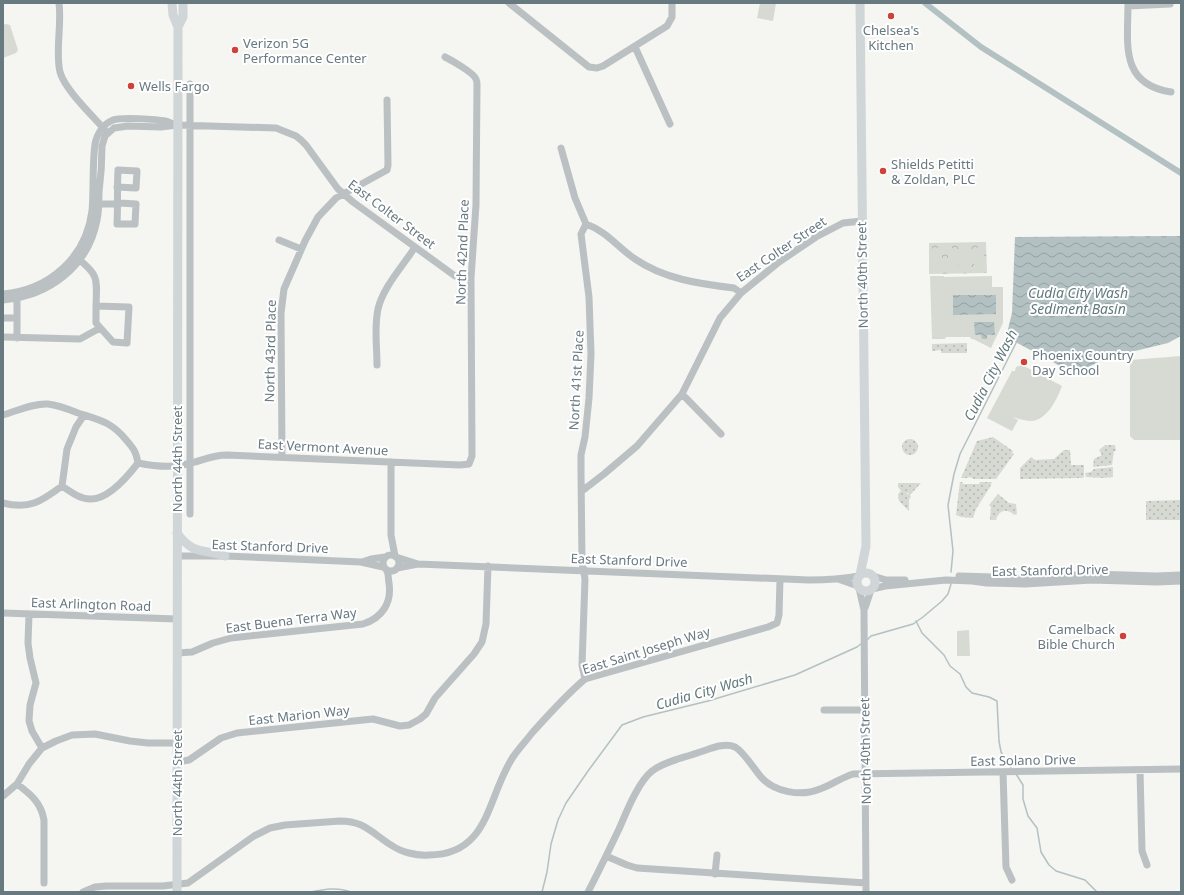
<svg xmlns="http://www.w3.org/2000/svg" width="1184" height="895" font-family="'Noto Sans',sans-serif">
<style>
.grass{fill:url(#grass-dots)}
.park{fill:url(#park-crowns)}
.pitch{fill:#d6dad2}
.water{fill:url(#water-waves)}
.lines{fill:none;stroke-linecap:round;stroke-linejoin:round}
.stream{stroke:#b3c1c2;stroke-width:1.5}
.canal{stroke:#b3c1c2;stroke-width:6}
.minor{stroke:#bbc0c2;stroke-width:7}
.major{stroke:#d0d5d7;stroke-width:9}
.poi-dot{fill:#cd433a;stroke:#fff;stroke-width:1.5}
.labels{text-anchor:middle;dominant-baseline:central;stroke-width:4;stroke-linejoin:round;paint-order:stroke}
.poi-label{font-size:13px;fill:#687980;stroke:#fff;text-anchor:start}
.street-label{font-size:13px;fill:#687980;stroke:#fff}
.water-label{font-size:14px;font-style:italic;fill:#637a7c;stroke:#fff}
</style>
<defs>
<pattern id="grass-dots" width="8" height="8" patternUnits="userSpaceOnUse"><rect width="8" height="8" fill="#d6dad2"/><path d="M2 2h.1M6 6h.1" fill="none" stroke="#b1b6b0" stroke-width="1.8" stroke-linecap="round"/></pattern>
<pattern id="park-crowns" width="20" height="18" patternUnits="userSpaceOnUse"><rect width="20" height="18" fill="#d6dad2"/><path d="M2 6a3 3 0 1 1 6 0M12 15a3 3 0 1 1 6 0" fill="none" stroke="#b1b6b0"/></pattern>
<pattern id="water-waves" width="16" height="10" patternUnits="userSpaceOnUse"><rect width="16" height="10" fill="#b3c1c2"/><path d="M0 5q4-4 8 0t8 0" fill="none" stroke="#95a2a3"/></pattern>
</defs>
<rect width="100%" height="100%" fill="#f5f5f2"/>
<!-- grass -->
<path class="grass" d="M967,343V353H941V350L932,351V344Z
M993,437L1013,451L1012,453L1014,454L996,479H974L970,477L967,478H961L977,441Z
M902 447a8 8 0 1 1 16 0a8 8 0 1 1-16 0Z
M1105,445H1115L1116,451H1114L1112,465L1093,467L1094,459L1102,455L1099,450Z
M1064,450H1070L1071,465H1084V477L1082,478L1020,479V468L1031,457L1035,460L1054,459Z
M1113,467V477L1103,478L1086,477L1085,473L1091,472L1094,469Z
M960,482H962L963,484H979L980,482H992L990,487L976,509L973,518L961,517L956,515Z
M898,483H921L911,494L908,493L906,494H909L911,496L909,500V511L899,501L898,494L901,491L898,487Z
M998,494L1009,503L1016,504L1017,514L1014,515C1007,508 999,510 996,520H990L991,507L989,505Z
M1181,500V520H1146V501Z"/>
<!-- park -->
<path class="park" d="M986,242L987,273L929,274V243Z"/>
<!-- pitch -->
<path class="pitch" d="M760,3H776L773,21L757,18Z
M6,24L10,25L18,50L16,53L3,58V25Z
M984,247V268H974V248Z
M932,248H942V268L932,269Z
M948,248H957L958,268L948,269Z
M961,248H970L971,268H961Z
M930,276H944V277L992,276V287H1003V323L991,348L973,339H971L970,337H946L945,339H932Z
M1181,356V440H1134L1130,436V360Z
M1022,365L1062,386C1057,399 1048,419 1032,421C1025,421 1019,419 1013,417L1018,420L1012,431L987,418L1012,371H1015L1016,367Z
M969,630L970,656H957V631Z"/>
<!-- water -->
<path class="water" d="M1181,236V336L1168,343L1106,358L1075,374L1006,337L1012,313L1015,237Z
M953,295H996V314L953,315Z
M974,322H994L995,335H987V339H982L981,335H975Z"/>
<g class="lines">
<!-- stream -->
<path class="stream" d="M951,572L953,551L948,505L954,474L960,454L1017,341
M916,621L922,633L944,655L950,666L960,674L966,687L972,693L989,697L997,701L999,741L1001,752L1011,768
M867,640L871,636L913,624L923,617L942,601L948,594L951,584
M1016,774L1023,785V799L1028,816L1037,828L1041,852L1049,865L1056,871L1085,880L1097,892
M311,892C325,889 338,887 351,892
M542,892L547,872L551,844L558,820L566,803L588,771L622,725L643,717L708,701L795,675L857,647L862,643"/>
<!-- canal -->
<path class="canal" d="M925,3L981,47L1181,173"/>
<!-- minor -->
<path class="minor" d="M59,3C62,25 55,51 60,72C65,90 93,116 106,131
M509,3L589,67L597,68L603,66L667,26L672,17V3
M1128,3C1128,43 1119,84 1171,92
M1128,6L1170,4
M635,47L670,124
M561,148L575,198L586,224L581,234L589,297L591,354L589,398L585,437L581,455V472L582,562L585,579L582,665L585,679
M99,204H118L120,203L136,204L135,224H117C118,205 117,188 118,170L137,171L136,188L117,187
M586,224C608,232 617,247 635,259C664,279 700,284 734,288L741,293L779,262L816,237L843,223L862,221
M279,240L301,249
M76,257C99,275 97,278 96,306
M3,294C49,290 86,258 92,211C94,189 92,166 95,144C97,134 103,124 113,120C120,117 157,119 165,121C169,122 173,124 177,125
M16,294L17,299V338
M3,300C49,296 88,267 97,220C99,211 99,202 99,192C101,177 102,162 102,146L105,136L114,128L128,126L161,127L177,125L276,128L296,136L301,140L306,145L338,189L353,202L455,276L471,278
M96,306L129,307L127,343L113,342L96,323Z
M3,318H17
M3,337L80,339L100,328
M377,365C377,347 374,327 378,309C383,287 403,266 415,247
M682,394L721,434
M3,415C17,411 33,403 48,404C58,405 68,409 78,413C100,420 112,422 127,441C134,449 136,452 138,463
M282,457L281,313L284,289L305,241L318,217L336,198L387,170L388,165L387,100
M391,462V535L395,556
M138,463C153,466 172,468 187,464C202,461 211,455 227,455L460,465L469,464L472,456L471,278L476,205L477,85C477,83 477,81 476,79C474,73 451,60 445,57
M62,486L67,449L76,427L84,415
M582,491L604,474L637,446L682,394L720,318L741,293
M3,503C29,510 42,501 62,486C71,492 80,499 90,499C108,500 128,476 138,463
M190,514V84
M383 563a8 8 0 1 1 16 0a8 8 0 1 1-16 0Z
M177,556H225L361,562L383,567
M396,557L418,564L809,580C826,580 842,579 859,576
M362,562L371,559L385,557
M397,568L418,564
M873,576L886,580H905
M959,576L1025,578L1093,574L1156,576L1181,575
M838,579L858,586
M859,588L864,610L866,892
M872,589L885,586L946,580L972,581L987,583L1025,584L1092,580L1157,582L1181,581
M865,608L871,590
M3,613L177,619
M29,614L28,643L30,658L36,683L30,705L29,721L32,731L42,748
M177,653L192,652L213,643L231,638L363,624C382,618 392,603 389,583C388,579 389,575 387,571
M824,710H865
M177,762L189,760L221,738L237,733L373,719L400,726L409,725L420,719L426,714L435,698L474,654L482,642L486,624L488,566
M1140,770L1142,851L1147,865
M1003,772L1006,867L1012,880
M17,784C30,794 41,802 44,820V883
M3,796L17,784L29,764L42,748L56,741L72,735L95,734L130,741L148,743H177
M606,856L627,865L637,868L866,883
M715,874L717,855
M83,892L95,887L106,886H163L188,883L254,836L270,828L285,825L340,821C347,821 354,822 361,825C372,830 381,839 391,845C401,852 416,856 429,855C490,855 487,796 513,757C519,748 526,741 532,733C549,714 566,695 585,679L768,627L777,623L779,615L780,579
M588,892C599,871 609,850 619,829C626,813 638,782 652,771C665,761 684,758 700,752C710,749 724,742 735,747C744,752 754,769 761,777C774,792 801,797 820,789C832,785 840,778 853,774L1181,769"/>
<!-- major -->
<path class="major" d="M172,3L173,15L178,27L177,892
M860,3L866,546L860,575
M178,27L183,17V3
M177,533C192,554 202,549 225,556
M857 582a9 9 0 1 1 18 0a9 9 0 1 1-18 0Z"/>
</g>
<!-- markers -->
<g class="poi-dot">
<circle cx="891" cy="16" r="4"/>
<circle cx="235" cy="50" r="4"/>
<circle cx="131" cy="86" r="4"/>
<circle cx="883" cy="171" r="4"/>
<circle cx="1024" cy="362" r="4"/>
<circle cx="1123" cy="636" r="4"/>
</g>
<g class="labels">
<!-- poi labels -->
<g class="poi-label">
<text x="891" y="30" text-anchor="middle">Chelsea's<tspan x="891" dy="15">Kitchen</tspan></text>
<text x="243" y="43">Verizon 5G<tspan x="243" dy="15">Performance Center</tspan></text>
<text x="139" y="86">Wells Fargo</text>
<text x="891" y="164">Shields Petitti<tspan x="891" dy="15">&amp; Zoldan, PLC</tspan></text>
<text x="1032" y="355">Phoenix Country<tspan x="1032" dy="15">Day School</tspan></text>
<text x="1115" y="629" text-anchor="end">Camelback<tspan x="1115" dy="15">Bible Church</tspan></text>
</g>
<!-- street labels -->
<g class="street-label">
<text transform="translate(392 214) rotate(37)">East Colter Street</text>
<text transform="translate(781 249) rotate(-34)">East Colter Street</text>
<text transform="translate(462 252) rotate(-88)">North 42nd Place</text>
<text transform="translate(862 275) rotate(-91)">North 40th Street</text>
<text transform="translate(270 351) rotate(-89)">North 43rd Place</text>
<text transform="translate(576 380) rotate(-87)">North 41st Place</text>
<text transform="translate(323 447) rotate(3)">East Vermont Avenue</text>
<text transform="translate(177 459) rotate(-90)">North 44th Street</text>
<text transform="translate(270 546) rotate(2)">East Stanford Drive</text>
<text transform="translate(629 560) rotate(2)">East Stanford Drive</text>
<text transform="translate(1050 570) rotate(-1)">East Stanford Drive</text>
<text transform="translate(91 604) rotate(2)">East Arlington Road</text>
<text transform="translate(291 620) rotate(-7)">East Buena Terra Way</text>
<text transform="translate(646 650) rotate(-17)">East Saint Joseph Way</text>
<text transform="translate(299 715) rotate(-6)">East Marion Way</text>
<text transform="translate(865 751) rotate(-91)">North 40th Street</text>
<text transform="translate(1023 760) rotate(-1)">East Solano Drive</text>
<text transform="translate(177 783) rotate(-90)">North 44th Street</text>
</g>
<!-- water labels -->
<g class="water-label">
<text x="1078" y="292">Cudia City Wash<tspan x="1078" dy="16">Sediment Basin</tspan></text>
<text transform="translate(990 375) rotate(-63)">Cudia City Wash</text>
<text transform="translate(704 691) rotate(-16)">Cudia City Wash</text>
</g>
</g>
<!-- border -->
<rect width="1184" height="895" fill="none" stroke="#687980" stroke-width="8"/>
</svg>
